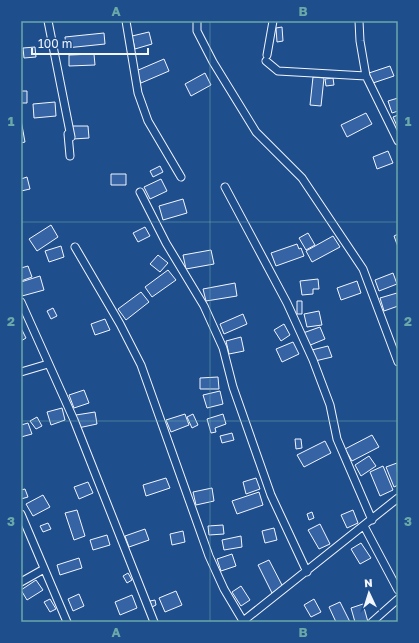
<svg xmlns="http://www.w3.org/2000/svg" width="419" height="643" font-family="'Golos Text',sans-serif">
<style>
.building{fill:#3563a3;stroke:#f2f6ff}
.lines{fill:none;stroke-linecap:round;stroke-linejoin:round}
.street-casing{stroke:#f2f6ff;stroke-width:9}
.street{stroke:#1f4e8c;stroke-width:7}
.grid{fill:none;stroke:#6aa9a8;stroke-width:1;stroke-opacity:0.55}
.neatline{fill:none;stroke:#6aa9a8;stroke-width:1.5}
.grid-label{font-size:13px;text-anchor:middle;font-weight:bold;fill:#6aa9a8}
</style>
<rect width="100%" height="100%" fill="#1f4e8c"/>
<!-- building -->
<path class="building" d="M282,27L283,41L277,42L276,28Z
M149,32L152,44L135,49L132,36Z
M104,33L105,44L66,48L65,37Z
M35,47L36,57L24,58L23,48Z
M94,54L95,65L69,66V55Z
M164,59L169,71L141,83L136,71Z
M390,66L394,76L373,83L369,73Z
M205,73L211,85L191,96L185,84Z
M313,77L324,78L321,106L310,105Z
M333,78L334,85L326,86L325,79Z
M21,91H27V103H21Z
M398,98V111L392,113L388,101Z
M55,102L56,116L34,118L33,104Z
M366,113L372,124L347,137L341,125Z
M398,115V128L393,117Z
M21,120L25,142L21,143Z
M72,126H88L89,138L73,139Z
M388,151L393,163L377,169L373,157Z
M160,166L163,172L153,177L150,171Z
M111,174H126V185H111Z
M27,177L30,189L21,191V179Z
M161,179L167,191L150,199L144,187Z
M183,199L187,213L163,220L159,206Z
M51,225L58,237L37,251L29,239Z
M145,227L150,236L138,242L133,233Z
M308,233L315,245L306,250L299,238Z
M398,234V247L394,236Z
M333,236L340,247L312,262L306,251Z
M297,244L299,249L301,248L304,256L276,266L271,253Z
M61,246L64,257L49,262L45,251Z
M211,250L214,264L186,269L183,255Z
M158,255L168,263L160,272L150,264Z
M28,266L32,277L21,281V268Z
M168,270L176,280L152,297L145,287Z
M393,273L397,284L379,291L375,280Z
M40,276L44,290L22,296L21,282Z
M318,279L319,289H313V294L302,295L300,281Z
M357,281L361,293L341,300L337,288Z
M235,283L237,296L206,301L203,289Z
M141,292L149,302L126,320L118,309Z
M397,293L398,306L384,311L380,298Z
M297,301H302V314H297Z
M53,308L57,316L51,319L47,311Z
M319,311L322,325L307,327L304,314Z
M243,314L247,324L224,334L220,324Z
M105,319L110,330L95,335L91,324Z
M284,324L290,335L281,341L274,330Z
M320,327L325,339L308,346L303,333Z
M21,328L26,338L21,341Z
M241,337L244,351L229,354L226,341Z
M293,342L299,354L282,362L276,349Z
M328,346L332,357L315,361L312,350Z
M218,377L219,389H200V378Z
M84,390L89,403L74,408L69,395Z
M220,391L223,404L207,408L203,395Z
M62,408L65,420L51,425L47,412Z
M95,412L97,424L78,428L76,415Z
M185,414L189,425L171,432L166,420Z
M193,414L198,425L192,428L187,417Z
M223,414L226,424L215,428L216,432L211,433L207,419Z
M37,417L42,426L36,429L30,421Z
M28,423L32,434L21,437V425Z
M232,433L234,440L222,443L220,436Z
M372,435L379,447L352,461L345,449Z
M295,439H301L302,448L296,449Z
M325,441L331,453L304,467L297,455Z
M369,456L376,466L361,476L355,465Z
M397,463L398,485L394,487L386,467Z
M383,466L393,490L380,496L370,472Z
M166,478L170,488L146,496L143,485Z
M256,478L260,489L246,494L243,482Z
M88,482L93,493L79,499L74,487Z
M212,488L214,501L196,505L193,492Z
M25,489L28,497L21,499V490Z
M259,492L263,505L237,514L232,501Z
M43,495L50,507L33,516L26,504Z
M77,510L85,536L74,540L65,513Z
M353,510L358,523L347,528L341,515Z
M312,512L314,518L309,520L307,514Z
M48,523L51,529L43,532L40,526Z
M320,524L330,544L319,549L308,530Z
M223,525L224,534L209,535L208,526Z
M274,528L277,540L265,543L262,531Z
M145,529L149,540L129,547L125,536Z
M183,531L185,542L172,545L170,534Z
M107,535L110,545L93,550L90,540Z
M241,536L242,547L224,550L222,540Z
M361,543L371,558L360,564L351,549Z
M232,554L236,566L221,571L217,559Z
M79,558L82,568L60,575L57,565Z
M269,560L283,587L272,593L258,565Z
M128,573L132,580L127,583L123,576Z
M36,580L43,590L27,600L21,590Z
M241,586L250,600L241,606L232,592Z
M176,591L182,605L165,612L159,598Z
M79,594L84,606L73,611L68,599Z
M132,595L137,608L120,615L115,602Z
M50,599L56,609L50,612L44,602Z
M314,599L321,612L311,617L304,605Z
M155,600L156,605L152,607L150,601Z
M340,602L350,622H336L329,607Z
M363,604L368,622H355L351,608Z"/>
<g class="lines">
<!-- street casing -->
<g class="street-casing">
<path id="street" d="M48,21L71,137
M126,21L138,93L148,121L181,177
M197,21V31L213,62L256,132L302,178L363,269L398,362
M359,21L360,41L366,76L398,141
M267,55L273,21
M266,61L278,71L366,76
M68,134L70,156
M225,187L287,303L313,360L330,405L337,439L372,520
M140,192L166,243L204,306L223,348L233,387L271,495L307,572
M75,247L120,324L141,365L209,556L224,589L243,621
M21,302L74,420L154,622
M21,372L48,364
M21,514L67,622
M364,526L398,590
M21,582L44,569
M242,622L398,498
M372,622L398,599"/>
</g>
<!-- street -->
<use href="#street" class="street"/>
</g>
<!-- grid -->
<path class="grid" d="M210,21V622M21,222H398M21,421H398"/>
<!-- border -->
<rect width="419" height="643" fill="none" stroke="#1f4e8c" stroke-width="44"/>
<!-- north arrow -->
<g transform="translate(369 593) rotate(356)" stroke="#1f4e8c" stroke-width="3" paint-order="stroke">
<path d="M0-3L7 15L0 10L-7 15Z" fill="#f2f6ff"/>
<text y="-6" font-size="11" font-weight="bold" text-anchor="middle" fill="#f2f6ff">N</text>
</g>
<!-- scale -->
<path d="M32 48v6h116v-6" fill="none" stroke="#f2f6ff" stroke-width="2"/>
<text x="38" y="48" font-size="12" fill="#f2f6ff" stroke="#1f4e8c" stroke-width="3" paint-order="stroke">100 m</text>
<rect x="22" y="22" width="375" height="599" class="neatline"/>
<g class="grid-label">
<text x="116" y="16">A</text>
<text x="303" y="16">B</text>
<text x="11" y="126">1</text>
<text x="408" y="126">1</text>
<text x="11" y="326">2</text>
<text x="408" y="326">2</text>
<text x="11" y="526">3</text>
<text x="408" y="526">3</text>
<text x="116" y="637">A</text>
<text x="303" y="637">B</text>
</g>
</svg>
